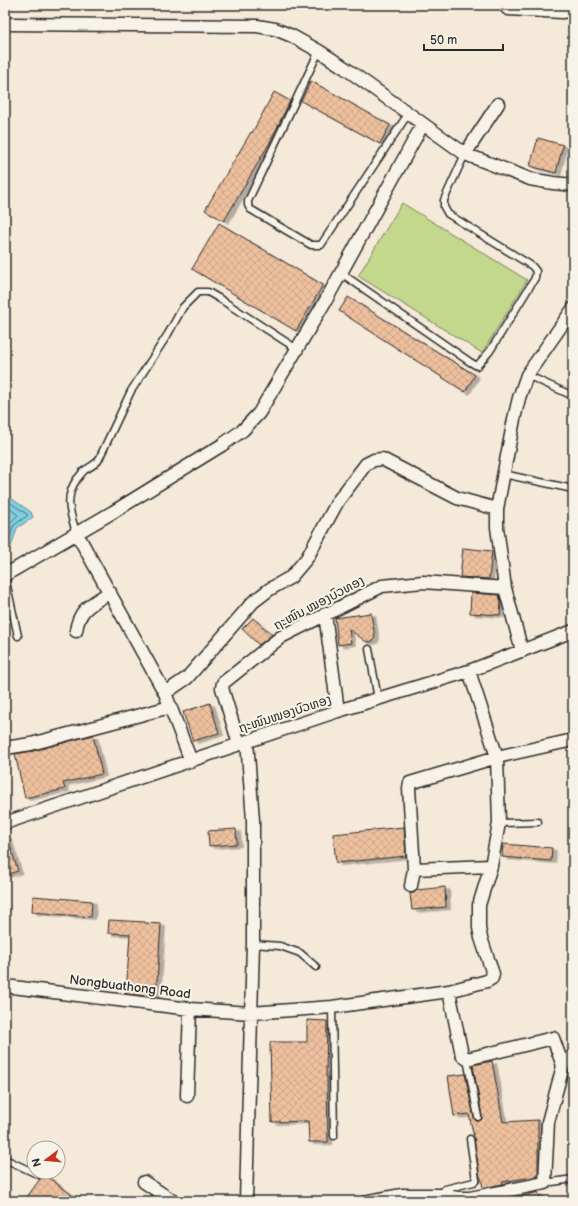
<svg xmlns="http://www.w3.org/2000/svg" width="578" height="1206" font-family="'Balsamiq Sans','Noto Sans Lao',sans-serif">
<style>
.green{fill:#c3d88d;stroke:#77825c}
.water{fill:#80cfde;stroke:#5e8d96}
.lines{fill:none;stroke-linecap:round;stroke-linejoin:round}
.shore{stroke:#4d6d73;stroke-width:1}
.building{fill:url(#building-cross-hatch);stroke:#2b2b2b;filter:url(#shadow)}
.lane-casing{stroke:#2b2b2b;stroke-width:9}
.street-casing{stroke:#2b2b2b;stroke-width:15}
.lane{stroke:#f7f3e8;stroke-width:6}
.street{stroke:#f7f3e8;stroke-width:12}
.labels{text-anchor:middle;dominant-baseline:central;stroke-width:4;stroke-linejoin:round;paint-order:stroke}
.street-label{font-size:13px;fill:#2b2b2b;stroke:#f7f3e8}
</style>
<defs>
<pattern id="building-cross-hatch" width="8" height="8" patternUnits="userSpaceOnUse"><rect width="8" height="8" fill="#eec09e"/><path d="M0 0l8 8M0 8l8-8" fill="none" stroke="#cca588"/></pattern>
<filter id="shadow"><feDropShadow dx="4.5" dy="2.5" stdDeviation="0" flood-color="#0004"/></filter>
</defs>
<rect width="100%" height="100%" fill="#f5e9d9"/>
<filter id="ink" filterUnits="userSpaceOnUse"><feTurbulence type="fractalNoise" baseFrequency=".025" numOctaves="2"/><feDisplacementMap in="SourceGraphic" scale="8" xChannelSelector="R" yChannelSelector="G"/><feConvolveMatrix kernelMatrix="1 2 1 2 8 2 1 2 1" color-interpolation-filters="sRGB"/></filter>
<g filter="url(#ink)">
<!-- green -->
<path class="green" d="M402,203L527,280L482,353L358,276Z"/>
<!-- water -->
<path class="water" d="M5,494L31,512L33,517L29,520L17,528L11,547L5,552Z"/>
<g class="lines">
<!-- shore -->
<path class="shore" d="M5,499L28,515L13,526L9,542L5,546
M5,505L18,515L9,524L5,536"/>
</g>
<!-- building -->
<path class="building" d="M311,81L390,125L380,144L301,101Z
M274,92L290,101L269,144L224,221L205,210L251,132L252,133Z
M538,138L563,145L556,173L530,166Z
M219,223L323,285L296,331L192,269Z
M348,297L475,375L465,392L339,311Z
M463,548L492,551L489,579L460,577Z
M471,593L499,595L501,603L500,615L470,613Z
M371,613L375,637L373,641L369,642L365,641L349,629L351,643L338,645L335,618Z
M253,618L272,635L259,645L242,629Z
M210,703L219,733L193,741L183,712Z
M93,735L102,774L63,783L65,789L25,798L15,754L33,751Z
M404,827L406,856L336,863L333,834Z
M236,829L237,844L209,846L208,831Z
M5,836H7L18,871L5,875Z
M503,844L552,848L551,861L502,857Z
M445,887L446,907L412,910L410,893H414L417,890Z
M33,896L92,901L91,917L32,912Z
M109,920L145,922V923L161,924L156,997L126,994L130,934L108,933Z
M307,1020L327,1021L326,1076H327L328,1142H309L308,1121L272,1122L270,1042H307Z
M492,1061L503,1122L538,1120V1176L502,1182L503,1184L483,1188L481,1178H480L474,1138L469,1114L454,1116L448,1076L465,1074L474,1118L476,1121H479L482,1119V1116L473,1065Z
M43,1174H44L80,1201H24L40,1179L43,1177Z
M538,1192L541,1201H513V1199Z"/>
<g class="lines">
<!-- lane casing -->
<g class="lane-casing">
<path id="lane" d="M319,51L248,201V205L250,209L311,245H321L408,114
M341,273L470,362L477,366L490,351L535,278L536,271L532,266L448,214L444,207V200L465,154
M527,375L573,396
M503,474L573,489
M76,532C70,513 64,497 77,479C80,476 82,472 85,470C90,467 94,465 98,461L131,391L168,334L183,307L198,292H208L220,299L297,349
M5,577L18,636
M369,649L378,699
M499,823L538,822
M253,944L280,946L300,953L316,967
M332,1007L334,1136
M467,1059L478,1117
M5,1159L39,1175
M545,1183L573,1179
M440,1195L445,1189L474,1182L476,1180L470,1139"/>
</g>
<!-- street casing -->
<g class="street-casing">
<path id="street" d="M504,5L508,9L562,12L573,10
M5,24L257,26L275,29L292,36L319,51L345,68L465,154L530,179L553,183L573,185
M465,154L498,104
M76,532L165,693L191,761
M5,575L113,512L222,445L243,430L259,413L326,300L423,124
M325,614L338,711
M76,631C79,608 92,604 110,592
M522,651L505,588L497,527V509L514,419L519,398L527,375L573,309
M165,693L187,678L253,602L270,589L291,577L307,558L338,501L366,464L374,460L382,459L457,498L497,509
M239,744L222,688L223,683L281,637L382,586L423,582L505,588
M5,748L31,744L170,707
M5,823L338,711L469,671L573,631
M414,869L491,866
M411,886L414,869L409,788L410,783L497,757L573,740
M5,986L190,1009L251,1013L332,1007L449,991L487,981L492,978L493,974L481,938L479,928V905L491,866L499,823L497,757L469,671
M449,991L462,1055L467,1059L553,1038L563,1066
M187,1096L190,1009
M144,1182L173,1201
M246,1201L253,944V820L247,741
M369,1201L402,1195H440L458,1198H470L545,1183L548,1122L563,1066L565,1062L573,1056"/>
</g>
<!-- lane -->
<use href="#lane" class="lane"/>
<!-- street -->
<use href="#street" class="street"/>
</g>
</g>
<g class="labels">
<!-- street labels -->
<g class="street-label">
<text transform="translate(319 603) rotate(-28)">ຖະໜົນ ໝອງບົວທອງ</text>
<text transform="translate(285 714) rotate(-18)">ຖະໜົນໜອງບົວທອງ</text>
<text transform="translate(130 987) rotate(7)">Nongbuathong Road</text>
</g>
</g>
<!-- margin -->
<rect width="578" height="1206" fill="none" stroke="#f7f3e8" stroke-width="20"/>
<rect x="10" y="10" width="558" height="1186" fill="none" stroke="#2b2b2b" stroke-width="1.5" filter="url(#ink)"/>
<!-- north arrow -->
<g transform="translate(46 1160) rotate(254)"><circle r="19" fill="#f7f3e8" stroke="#a5a39c"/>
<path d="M0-3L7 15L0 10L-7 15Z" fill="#c8321e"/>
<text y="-6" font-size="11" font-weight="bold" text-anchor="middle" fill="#2b2b2b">N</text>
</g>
<!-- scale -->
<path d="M424 44v6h79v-6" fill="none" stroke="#2b2b2b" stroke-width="2"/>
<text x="430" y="44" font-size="12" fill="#2b2b2b" stroke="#f7f3e8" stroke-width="3" paint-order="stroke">50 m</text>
</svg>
